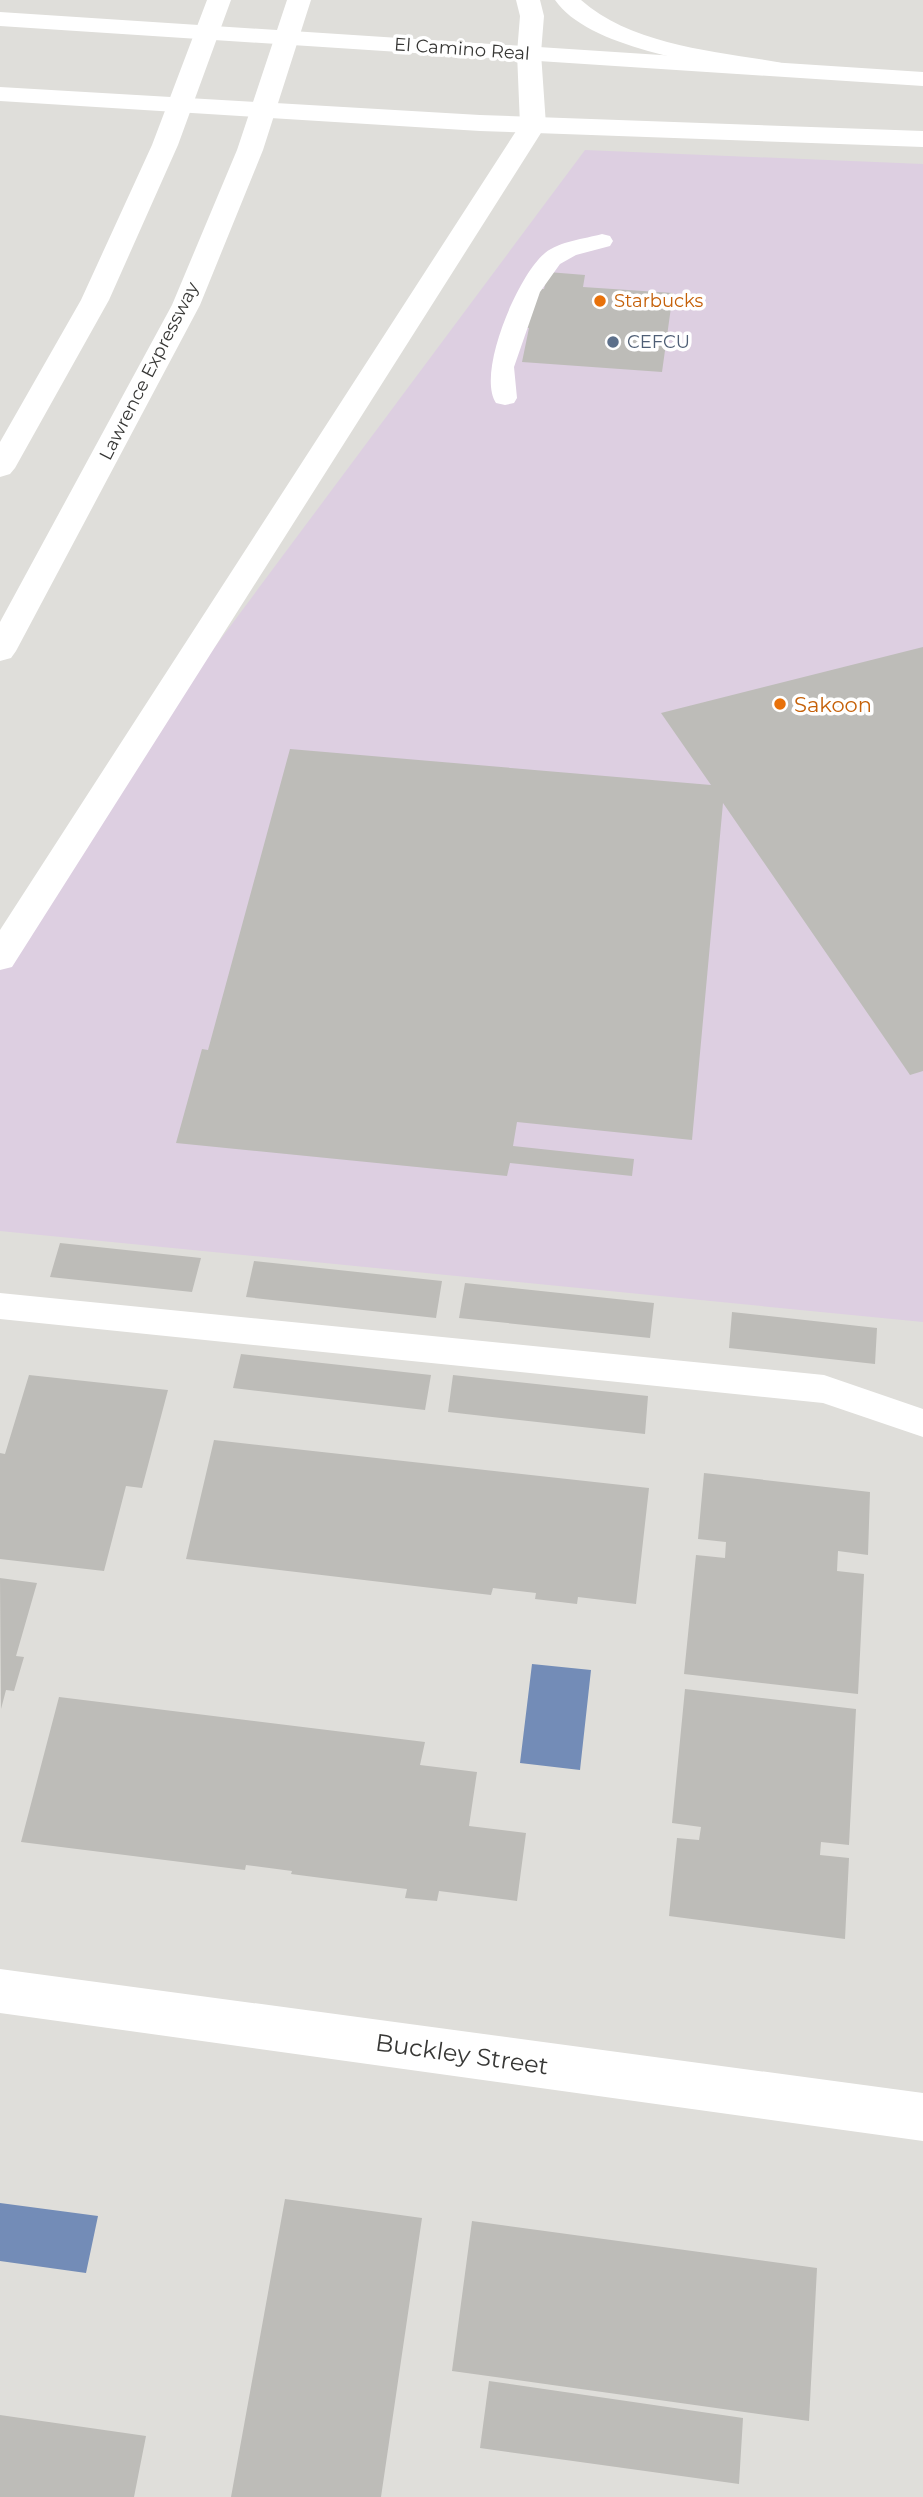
<svg xmlns="http://www.w3.org/2000/svg" width="923" height="2497" font-family="Montserrat,sans-serif">
<style>
.commercial{fill:#ddcfe1}
.water{fill:#738cb7}
.building{fill:#bdbcb8}
.lines{fill:none;stroke-linecap:round;stroke-linejoin:round}
.service{fill:#fff;fill-rule:evenodd}
.minor{fill:#fff;fill-rule:evenodd}
.primary{fill:#fff;fill-rule:evenodd}
.trunk{fill:#fff;fill-rule:evenodd}
.food-dot{fill:#e8710a;stroke:#fff;stroke-width:2.5}
.service-dot{fill:#5c6f8a;stroke:#fff;stroke-width:2.5}
.labels{text-anchor:middle;dominant-baseline:central;stroke-width:7;stroke-linejoin:round;paint-order:stroke}
.far-street-label{font-size:18px;fill:#373735;stroke:#fff}
.far-food-label{font-size:18px;fill:#c56008;stroke:#fff;text-anchor:start}
.far-service-label{font-size:18px;fill:#4e5e75;stroke:#fff;text-anchor:start}
.food-label{font-size:21px;fill:#c56008;stroke:#fff;text-anchor:start}
.near-street-label{font-size:24px;fill:#373735;stroke:#fff}
</style>
<rect width="100%" height="100%" fill="#dfdeda"/>
<!-- commercial -->
<path class="commercial" d="M585,150L923,164V1322L0,1231V959L185,687Z"/>
<!-- water -->
<path class="water" d="M532,1664L591,1670L580,1770L520,1763Z
M0,2203L98,2216L86,2273L0,2261Z"/>
<!-- building -->
<path class="building" d="M548,272L585,275L583,287L673,293L662,372L522,362L529,328L517,327L537,289H544Z
M923,647V1071L910,1075L723,803L692,1140L517,1122L513,1146L634,1159L632,1176L510,1163L507,1176L176,1143L202,1049L208,1050L290,749L711,785L661,713Z
M60,1243L201,1258L192,1292L50,1277Z
M254,1261L442,1281L436,1318L246,1297Z
M465,1283L654,1303L650,1338L459,1318Z
M732,1312L877,1328L875,1364L729,1348Z
M241,1354L431,1375L425,1410L233,1388Z
M29,1375L168,1390L142,1488L126,1486L104,1571L0,1559V1453L5,1454Z
M453,1375L648,1396L645,1434L448,1412Z
M214,1440L649,1488L636,1604L578,1597L577,1604L535,1599L536,1593L493,1588L491,1595L186,1559Z
M704,1473L870,1492L868,1555L838,1551L837,1571L864,1574L858,1694L684,1674L696,1555L725,1558L726,1542L698,1539Z
M0,1578L37,1583L16,1656L24,1657L14,1691L6,1690L1,1709Z
M685,1689L856,1709L849,1845L821,1842L820,1855L849,1858L845,1939L669,1916L677,1838L699,1840L701,1827L672,1823Z
M59,1697L425,1742L420,1765L477,1772L469,1826L526,1833L517,1901L439,1891L437,1901L405,1898L407,1889L291,1874L292,1871L246,1865L245,1870L21,1842Z
M285,2199L422,2218L381,2497H231Z
M472,2221L817,2268L809,2421L452,2371Z
M489,2381L743,2418L739,2484L480,2448Z
M0,2415L146,2436L134,2497H0Z"/>
<g class="lines">
<!-- service -->
<path class="service" d="M602,234L610,236L613,241L610,246L576,255L560,264L540,292L514,367L517,398L514,403L505,405L496,403C476,373 518,275 545,253C560,241 584,239 602,234Z
M0,1293L824,1375L923,1409V1437L823,1403L0,1319Z"/>
<!-- minor -->
<path class="minor" d="M0,1969L923,2093V2141L0,2013Z"/>
<!-- primary -->
<path class="primary" d="M0,12L923,72V86L0,26Z
M0,87L480,115L923,131V147L480,131L0,101Z"/>
<!-- trunk -->
<path class="trunk" d="M207,0H231L178,145L109,300L15,468L10,474L0,477V442L81,300L152,145Z
M287,0H311L263,150L200,305L16,651L11,658L0,661V622L172,305L237,150Z
M516,0H540L544,16L541,53L546,125L12,967L0,970V930L520,125L517,53L520,16Z
M555,0H581C632,45 713,51 777,62L786,64L789,69L786,74L777,76C718,66 590,51 555,0Z"/>
</g>
<!-- markers -->
<g class="food-dot">
<circle cx="600" cy="301" r="7"/>
<circle cx="780" cy="704" r="7"/>
</g>
<circle class="service-dot" cx="613" cy="342" r="7"/>
<g class="labels">
<!-- far-street labels -->
<g class="far-street-label">
<text transform="translate(462 49) rotate(4)">El Camino Real</text>
<text transform="translate(149 371) rotate(-63)">Lawrence Expressway</text>
</g>
<!-- far-food labels -->
<g class="far-food-label">
<text x="614" y="301">Starbucks</text>
</g>
<!-- far-service labels -->
<g class="far-service-label">
<text x="627" y="342">CEFCU</text>
</g>
<!-- food labels -->
<g class="food-label">
<text x="794" y="704">Sakoon</text>
</g>
<!-- near-street labels -->
<g class="near-street-label">
<text transform="translate(462 2054) rotate(8)">Buckley Street</text>
</g>
</g>
</svg>
